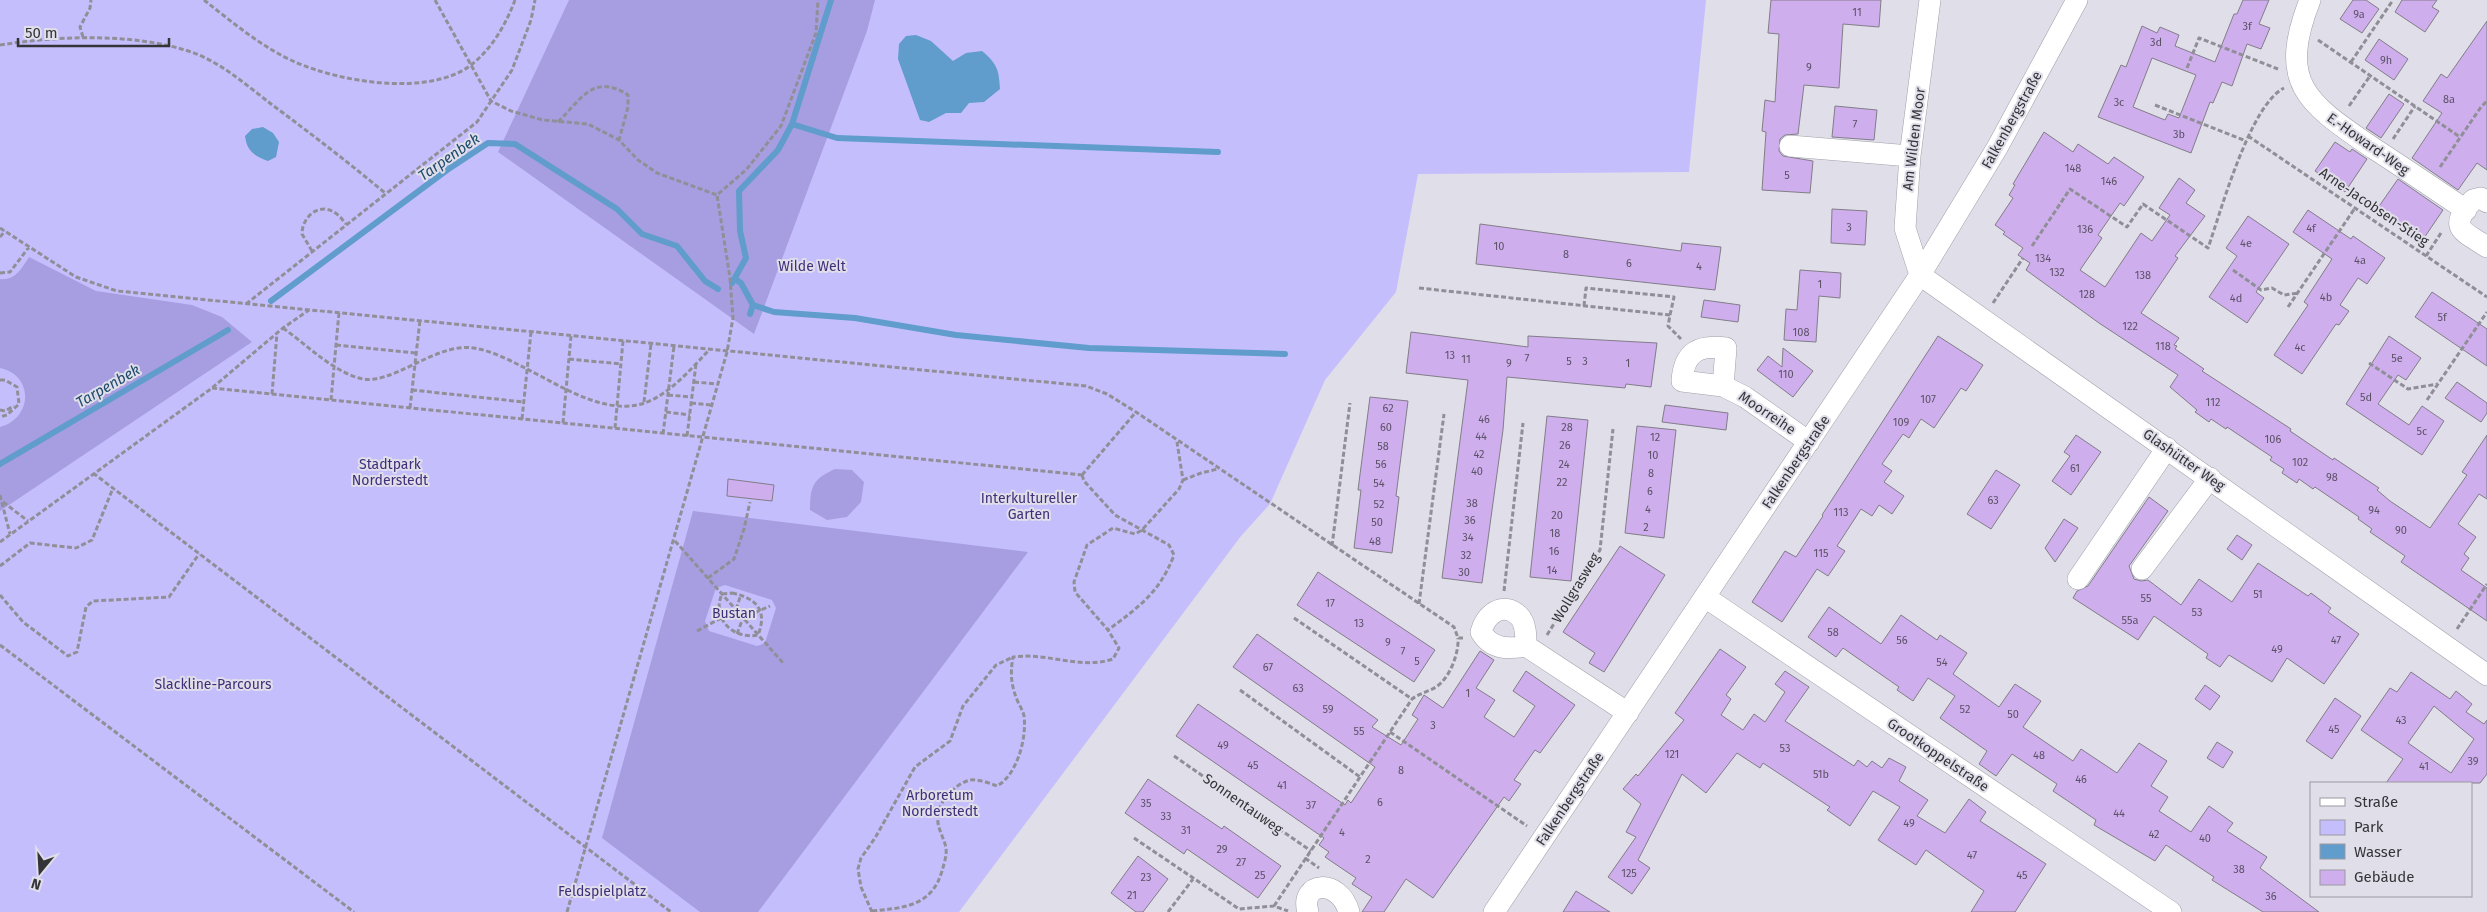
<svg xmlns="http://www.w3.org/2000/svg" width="2487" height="912" font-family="'Fira Sans',sans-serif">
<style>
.green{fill:#c5befd}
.forest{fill:#a69ee0;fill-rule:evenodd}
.water{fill:#609ccc}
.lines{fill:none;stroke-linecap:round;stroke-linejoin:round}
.stream{stroke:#609ccc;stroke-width:6}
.building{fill:#cfaeee;stroke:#827d87;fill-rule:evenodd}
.minor-casing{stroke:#a1a0ab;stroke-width:22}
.path{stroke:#908f97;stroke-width:3;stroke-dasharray:5 2.5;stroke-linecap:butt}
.minor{stroke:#fff;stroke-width:21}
.labels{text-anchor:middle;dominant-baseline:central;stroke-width:4;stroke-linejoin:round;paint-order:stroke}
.number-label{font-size:11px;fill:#5b5266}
.street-label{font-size:14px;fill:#343438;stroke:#dfdee9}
.park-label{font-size:14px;fill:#402e7b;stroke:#dfdee9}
.water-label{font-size:15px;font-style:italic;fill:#1e4b6d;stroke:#dfdee9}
</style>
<rect width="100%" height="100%" fill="#dfdee9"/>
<!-- green -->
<path class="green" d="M0,0H1706L1689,172L1418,174L1396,292L1325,380L1270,504L1241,536L959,912H0Z"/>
<!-- forest -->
<path class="forest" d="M569,0H875L867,31L754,334L498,152Z
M29,257L96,291L192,305L222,317L252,342L0,511V427C33,418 34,375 0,368V279C15,281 22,268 29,257Z
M835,469L852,470L864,482L861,502L847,517L827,520L810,510C810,486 813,479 835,469Z
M693,511L1028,552L758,912H700L602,838ZM725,585L772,600L776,608L765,643L757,646L709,631L705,621L716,588Z"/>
<!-- water -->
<path class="water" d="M916,35L931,41L953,61L966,53L982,51C997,64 999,69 1000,89L984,102L969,103L961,113H946L929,122L920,120L898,59L899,44L906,36Z
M263,127L273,133L279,142L276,157L268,161C254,156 247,151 245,136L252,129Z"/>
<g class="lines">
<!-- stream -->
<path class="stream" d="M792,124L837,138L1218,152
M735,279L741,283L753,305
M732,283L746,258L740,231L739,191L778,150L792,124L831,0
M271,301L447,170L488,143L515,144L617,209L642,234L677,246L705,281L718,289
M750,314L753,305L774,312L855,318L956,335L1089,348L1285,354
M0,464L228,330"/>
</g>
<!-- building -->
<path class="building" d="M1771,0H1881L1879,27L1843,24L1839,88L1804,85L1798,134L1785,135L1780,139L1779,151L1783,156L1813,161L1810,193L1762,190L1766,132L1762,131L1765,100L1775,102L1779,34L1768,33Z
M2243,0H2269L2259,24L2270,28L2261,49L2247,44L2232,86L2222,82L2213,103L2210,102L2191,153L2098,117L2121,65L2126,67L2142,26L2157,33L2160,27L2179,35L2175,46L2215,62L2234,14H2237ZM2152,58L2196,75L2179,118L2168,114L2165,120L2133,107Z
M2353,0H2366L2379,9L2362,33L2340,19Z
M2402,0H2437L2432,7L2439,11L2425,32L2395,12Z
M2487,21V170L2477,163L2458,190L2412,158L2442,113L2423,101L2441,74L2447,78Z
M2379,39L2408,59L2394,80L2365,60Z
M2389,94L2404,104L2381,138L2366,128Z
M1835,106L1877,110L1874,140L1832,137Z
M2044,132L2073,152L2078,144L2108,164L2114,157L2144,177L2124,206L2120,203L2098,235L2102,238L2080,270L2105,287L2141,233L2152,241L2170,215L2159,208L2179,178L2195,190L2186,203L2205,216L2175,256L2178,258L2141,313L2179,338L2174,345L2177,346L2175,349L2204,369L2202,371L2291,429L2290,431L2333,460L2334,458L2379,488L2377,490L2390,501L2430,528L2467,475L2462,472L2487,435V499L2479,494L2458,524L2476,537L2464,554L2469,558L2461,570L2487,588V621L2401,562L2405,556L2370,532L2372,529L2358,519L2359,517L2315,487L2313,489L2299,479L2297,483L2282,473L2284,469L2270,460L2272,457L2227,427L2226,429L2211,419L2209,422L2195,412L2197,410L2170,387L2178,375L2099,323L2026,270L2030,263L2018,255L2023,248L2003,234L2005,232L1995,225L2013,198L2009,195L2015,185L2013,184Z
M2335,142L2350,152L2352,149L2367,159L2345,192L2315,171Z
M2398,179L2443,210L2422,241L2392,220L2390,222L2375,212Z
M1832,209L1867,211L1865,245L1831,243Z
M2308,210L2351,239L2353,236L2385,258L2367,284L2358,278L2340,305L2349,311L2339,325L2336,324L2302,374L2274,355L2308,305L2304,302L2332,259L2293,232Z
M2248,216L2289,244L2256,292L2264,298L2247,323L2209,297L2237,256L2226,248Z
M1480,224L1681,251L1682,243L1721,247L1715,290L1476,264Z
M1800,270L1841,273L1840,298L1819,296L1816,342L1784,340L1786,309L1797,310Z
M2432,292L2487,329V366L2415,317Z
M1704,300L1740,305L1738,322L1701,317Z
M1411,332L1528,347V336L1657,343L1651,387L1626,384L1625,388L1507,377L1503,430L1482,583L1442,578L1468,380L1406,373Z
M1938,336L1983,365L1966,391L1961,388L1934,428L1921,419L1909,438L1903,434L1882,464L1892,471L1884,482L1904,496L1892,514L1879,505L1872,516L1861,509L1837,546L1845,551L1828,576L1817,569L1782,622L1752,602L1785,551L1796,557L1823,516L1822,515Z
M2389,336L2421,358L2406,380L2398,375L2378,404L2409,425L2422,406L2444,421L2422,455L2346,404Z
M1783,348L1813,371L1793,397L1757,370L1768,356L1782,367Z
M2457,382L2487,403V413L2481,422L2445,398Z
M1370,397L1408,401L1396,496L1399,497L1392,553L1354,548L1361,490H1358Z
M1665,405L1728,413L1726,430L1662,422Z
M1547,416L1588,420L1571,581L1530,577Z
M1637,426L1676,430L1664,538L1625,533Z
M2076,435L2101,452L2071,495L2052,481L2070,456L2064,452Z
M1996,470L2020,485L1991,529L1967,514Z
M728,479L774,485L772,501L727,496Z
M2149,497L2168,511L2129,566L2134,579L2141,581L2148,580L2181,605L2199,579L2232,602L2258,563L2308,596L2311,593L2331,608L2328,612L2359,634L2324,684L2287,658L2272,682L2229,655L2220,667L2206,658L2208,654L2154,616L2138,640L2073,598L2077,591L2088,586Z
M2064,519L2078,528L2055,562L2045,548Z
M2237,535L2252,545L2242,560L2227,549Z
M1620,546L1665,575L1604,672L1589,663L1595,653L1563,632Z
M1318,572L1435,650L1414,682L1297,605Z
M1829,607L1881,644L1901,615L1937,640L1940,635L1967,653L1953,674L1999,707L2015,684L2041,701L2023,727L2073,761L2081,749L2117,773L2139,743L2167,761L2151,786L2168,797L2159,811L2191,832L2209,806L2233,823L2227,831L2267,857L2260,868L2319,912H2263L2212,880L2214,877L2166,845L2155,861L2094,825L2096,820L2053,791L2057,784L2012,754L1996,776L1979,764L1987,751L1940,718L1955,696L1928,678L1913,701L1897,690L1899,687L1843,648L1836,657L1808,637Z
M1257,634L1378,720L1372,727L1401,745L1418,719L1412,715L1424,695L1443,708L1480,651L1494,660L1476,688L1495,700L1484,717L1514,737L1535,706L1513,691L1526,671L1575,705L1540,753L1535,750L1514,780L1521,784L1509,801L1504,797L1433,898L1406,879L1384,912H1362L1372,897L1352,884L1356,878L1325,857L1329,852L1319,845L1324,838L1176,736L1198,704L1345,805L1348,800L1351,803L1375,767L1233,667Z
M1720,649L1746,667L1726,695L1731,699L1721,715L1743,730L1754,714L1765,722L1785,692L1775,684L1785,671L1809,687L1785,721L1854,766L1858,760L1867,767L1872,761L1882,768L1889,758L1906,767L1899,781L1928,800L1917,816L1945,833L1969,799L1986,812L1980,821L2046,864L2015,912H1971L1984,891L1926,850L1916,865L1878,840L1900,807L1873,791L1850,826L1827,810L1830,807L1763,763L1760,768L1737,753L1706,793L1682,774L1638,860L1650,868L1632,894L1608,877L1636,837L1626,832L1641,804L1623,789L1636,774L1638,776L1684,720L1675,713Z
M2411,672L2450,699L2456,691L2472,704L2466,712L2484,724L2487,720V774L2480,783H2386L2403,759L2361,730L2390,688L2397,692ZM2434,706L2474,739L2451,773L2408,743Z
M2205,685L2220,696L2210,710L2195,699Z
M2335,698L2361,716L2332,759L2306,741Z
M2217,742L2233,752L2223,768L2207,758Z
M1148,779L1222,829L1224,826L1281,866L1258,898L1187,849L1184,854L1125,813Z
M1138,856L1168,879L1143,912H1136L1111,893Z
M1576,891L1610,912H1563Z"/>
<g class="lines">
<!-- minor casing -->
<g class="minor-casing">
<path id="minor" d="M1930,0L1910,156L1905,228L1920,275L2487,675
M2310,0C2277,84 2307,103 2373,148C2404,168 2435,189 2466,210
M1790,146L1910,156
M2487,202L2481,198L2473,200C2448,228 2461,230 2487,247
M1723,386L1726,348C1699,345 1684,351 1682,381L1723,386L1745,397L1809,442
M2142,569L2210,478
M2078,579L2167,448
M1705,597L2171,912
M1526,646C1526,636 1526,623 1519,616C1503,600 1485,615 1481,632C1492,650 1508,649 1526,646L1628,713
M1308,912C1299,882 1339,877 1349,912
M1494,912L1920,275L1997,148L2077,0"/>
</g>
<!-- path -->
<path class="path" d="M204,0C232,22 263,48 295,62C340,82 429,97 471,65C492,49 506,24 515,0
M435,0L491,101L511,111L543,120L588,124L619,140L638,160L657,173L717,195L746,170L781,126L816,33L818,0
M83,37L80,27L90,8L91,0
M2318,40L2460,137
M0,45C57,36 129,33 185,50C217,59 245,84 271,104C310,133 348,162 385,193
M2351,62L2393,0
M2187,68L2199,38L2278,69
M2155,105L2246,141
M2349,106L2370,76
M558,122C582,98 594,73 628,95V107L619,140
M2248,136L2487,297
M2393,139L2415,106
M2440,167L2481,107L2487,101
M0,228L76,277L117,291L1086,386L1107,394L1136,412L1454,627L1458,638H1463
M0,237L5,231
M2032,246L2070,189L2127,227L2143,204L2208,248C2221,211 2250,105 2284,88
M312,251L302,234C302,216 321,200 338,215C341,217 343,221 346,224
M2426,256L2441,233
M2233,270L2261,290L2272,288L2284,295L2298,293
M0,273L10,272L29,247
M1419,288L1670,315L1668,326L1681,339
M1993,303L2023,258
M246,304L477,122L512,70L531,20L535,0
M1584,306L1586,288L1674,297L1670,315
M2288,307L2355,208
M283,328C307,345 331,370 359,378C390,388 435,342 474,348C493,351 511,361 527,369C563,387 611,420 652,400C674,389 692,368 709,350
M336,345L416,353
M569,359L621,364
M2369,363L2408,389L2438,384
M0,380H5L17,387L19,404L7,415L0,417
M694,382L718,384
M212,388L1082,475
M412,390L524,402
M272,394L277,333
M668,395L692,397
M331,400L339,312
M2427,400L2487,312
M644,402L651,344
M691,403L712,405
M410,408L420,320
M0,410L5,411L14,406
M666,412L690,415
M522,419L531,332
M563,423L571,336
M615,428L623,341
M663,434L674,346
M687,436L696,364
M93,473L671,912
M1082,475L1084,481L1115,515L1169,545L1174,555C1160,592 1139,607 1108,630
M1082,475L1136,412
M1183,480L1201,473L1218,469
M0,495L10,534
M3,502L28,521
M675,541L784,664
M0,542L212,388L283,328L309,310
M1332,546L1350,403
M0,566L30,543L76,548L92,540L113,488
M708,578L734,559L744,529L750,502
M1504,591L1523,423
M732,593C756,598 768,610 758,635C734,640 711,619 722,594Z
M0,595L23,622L68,656L77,652L86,607L93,601L169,597L199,554
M1419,604L1444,414
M1294,618L1412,699
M2457,629L2487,584
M697,631L736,610L741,594
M737,634L743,618L770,606
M1547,635L1600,550L1613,429
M0,645L354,912
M1240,690L1360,777
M1390,732L1527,826
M1174,756L1311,851
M1134,838L1239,909L1274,906L1288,911
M1305,858L1319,868
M1274,906L1412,699C1420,693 1428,692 1436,687C1450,678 1459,653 1458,638
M872,911C904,908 932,906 942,871C944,864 947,855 946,848C944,837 936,827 938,815C939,801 957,782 971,780C979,779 989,783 997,786C1017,775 1027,738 1024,716C1023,711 1020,706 1018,702C1011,686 1010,674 1013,657C1048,652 1079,670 1113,659L1119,648L1108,630L1075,592L1074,582L1087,545L1113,528L1135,534L1142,530L1179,489L1183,480L1177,442
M567,912L727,352L733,318L730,278L717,195
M872,912L861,887L858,869L861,858L875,838L915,767L950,741L963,706L996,665L1013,657
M1168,912L1193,879"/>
<!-- minor -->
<use href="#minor" class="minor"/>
</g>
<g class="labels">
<!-- number labels -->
<g class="number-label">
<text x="1857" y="12">11</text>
<text x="2359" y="14">9a</text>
<text x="2247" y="26">3f</text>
<text x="2156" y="42">3d</text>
<text x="2386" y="60">9h</text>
<text x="1809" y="67">9</text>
<text x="2449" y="99">8a</text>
<text x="2119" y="102">3c</text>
<text x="1855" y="124">7</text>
<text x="2179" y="134">3b</text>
<text x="2073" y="168">148</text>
<text x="1787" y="175">5</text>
<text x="2109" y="181">146</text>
<text x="1849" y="227">3</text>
<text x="2311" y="228">4f</text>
<text x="2085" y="229">136</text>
<text x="2246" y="243">4e</text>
<text x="1499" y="246">10</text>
<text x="1566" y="254">8</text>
<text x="2043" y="258">134</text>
<text x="2360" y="260">4a</text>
<text x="1629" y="263">6</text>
<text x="1699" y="266">4</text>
<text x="2057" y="272">132</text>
<text x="2143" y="275">138</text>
<text x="1820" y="284">1</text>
<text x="2087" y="294">128</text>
<text x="2326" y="297">4b</text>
<text x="2236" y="298">4d</text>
<text x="2442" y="317">5f</text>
<text x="2130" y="326">122</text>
<text x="1801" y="332">108</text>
<text x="2163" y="346">118</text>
<text x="2300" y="347">4c</text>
<text x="1450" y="355">13</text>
<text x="1527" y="358">7</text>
<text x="2397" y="358">5e</text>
<text x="1466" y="359">11</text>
<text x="1569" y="361">5</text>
<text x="1585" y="361">3</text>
<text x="1509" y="363">9</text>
<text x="1628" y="363">1</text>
<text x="1786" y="374">110</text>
<text x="2366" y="397">5d</text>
<text x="1928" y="399">107</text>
<text x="2213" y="402">112</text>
<text x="1388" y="408">62</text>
<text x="1484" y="419">46</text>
<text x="1901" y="422">109</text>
<text x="1386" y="427">60</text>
<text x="1567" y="427">28</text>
<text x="2422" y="431">5c</text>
<text x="1481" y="436">44</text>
<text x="1655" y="437">12</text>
<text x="2273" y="439">106</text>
<text x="1565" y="445">26</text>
<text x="1383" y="446">58</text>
<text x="1479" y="454">42</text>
<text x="1653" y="455">10</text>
<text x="2300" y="462">102</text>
<text x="1381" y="464">56</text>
<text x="1564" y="464">24</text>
<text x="2075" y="468">61</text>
<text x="1477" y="471">40</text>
<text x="1651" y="473">8</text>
<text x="2332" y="477">98</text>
<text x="1562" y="482">22</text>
<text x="1379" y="483">54</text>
<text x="1650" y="491">6</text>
<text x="1993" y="500">63</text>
<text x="1472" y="503">38</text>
<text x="1379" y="504">52</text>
<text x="1648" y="509">4</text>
<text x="2374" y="510">94</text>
<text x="1841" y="512">113</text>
<text x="1557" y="515">20</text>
<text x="1470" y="520">36</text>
<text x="1377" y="522">50</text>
<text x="1646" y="527">2</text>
<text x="2401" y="530">90</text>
<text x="1555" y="533">18</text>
<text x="1468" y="537">34</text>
<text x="1375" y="541">48</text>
<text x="1554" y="551">16</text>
<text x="1821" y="553">115</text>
<text x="1466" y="555">32</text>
<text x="1552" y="570">14</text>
<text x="1464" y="572">30</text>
<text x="2258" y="594">51</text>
<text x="2146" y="598">55</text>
<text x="1330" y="603">17</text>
<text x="2197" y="612">53</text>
<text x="2130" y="620">55a</text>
<text x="1359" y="623">13</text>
<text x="1833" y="632">58</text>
<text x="1902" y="640">56</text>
<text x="2336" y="640">47</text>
<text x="1388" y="642">9</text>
<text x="2277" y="649">49</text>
<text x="1403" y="651">7</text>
<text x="1417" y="661">5</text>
<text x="1942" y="662">54</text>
<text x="1268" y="667">67</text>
<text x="1298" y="688">63</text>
<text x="1468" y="693">1</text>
<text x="1328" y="709">59</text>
<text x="1965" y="709">52</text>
<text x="2013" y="714">50</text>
<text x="2401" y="720">43</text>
<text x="1433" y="725">3</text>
<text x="2334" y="729">45</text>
<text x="1359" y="731">55</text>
<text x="1223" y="745">49</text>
<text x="1785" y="748">53</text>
<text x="1672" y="754">121</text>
<text x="2039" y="755">48</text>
<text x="2473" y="761">39</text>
<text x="1253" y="765">45</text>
<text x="2424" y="766">41</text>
<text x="1401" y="770">8</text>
<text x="1821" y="774">51b</text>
<text x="2081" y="779">46</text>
<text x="1282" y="785">41</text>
<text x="1380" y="802">6</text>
<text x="1146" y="803">35</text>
<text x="1311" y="805">37</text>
<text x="2119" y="813">44</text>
<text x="1166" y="816">33</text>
<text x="1909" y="823">49</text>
<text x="1186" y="830">31</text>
<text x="1342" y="832">4</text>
<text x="2154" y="834">42</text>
<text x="2205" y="838">40</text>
<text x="1222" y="849">29</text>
<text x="1972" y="855">47</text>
<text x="1368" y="859">2</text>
<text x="1241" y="862">27</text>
<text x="2239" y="869">38</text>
<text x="1629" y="873">125</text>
<text x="1260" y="875">25</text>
<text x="2022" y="875">45</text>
<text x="1146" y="877">23</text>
<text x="1132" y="895">21</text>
<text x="2271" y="896">36</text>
</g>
<!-- street labels -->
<g class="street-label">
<text transform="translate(2012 120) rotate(-61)">Falkenbergstraße</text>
<text transform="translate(1914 139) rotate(-83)">Am Wilden Moor</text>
<text transform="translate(2368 144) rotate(35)">E.-Howard-Weg</text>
<text transform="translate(2374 207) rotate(34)">Arne-Jacobsen-Stieg</text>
<text transform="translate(1767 413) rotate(34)">Moorreihe</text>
<text transform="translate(2184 460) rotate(35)">Glashütter Weg</text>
<text transform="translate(1796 462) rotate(-56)">Falkenbergstraße</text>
<text transform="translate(1576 588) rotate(-59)">Wollgrasweg</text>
<text transform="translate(1938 755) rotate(34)">Grootkoppelstraße</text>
<text transform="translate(1570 799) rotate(-56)">Falkenbergstraße</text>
<text transform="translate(1243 804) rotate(35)">Sonnentauweg</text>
</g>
<!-- park labels -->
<g class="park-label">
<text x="812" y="266">Wilde Welt</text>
<text x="390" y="464">Stadtpark<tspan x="390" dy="16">Norderstedt</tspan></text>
<text x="1029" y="498">Interkultureller<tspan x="1029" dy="16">Garten</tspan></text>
<text x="734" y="613">Bustan</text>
<text x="213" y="684">Slackline-Parcours</text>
<text x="940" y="795">Arboretum<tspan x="940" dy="16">Norderstedt</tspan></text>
<text x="602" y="891">Feldspielplatz</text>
</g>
<!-- water labels -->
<g class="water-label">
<text transform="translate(449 157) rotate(-35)">Tarpenbek</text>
<text transform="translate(108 386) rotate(-30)">Tarpenbek</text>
</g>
</g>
<!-- legend -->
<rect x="2310" y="782" width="162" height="115" fill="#dfdee9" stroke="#9b9aa2"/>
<rect x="2320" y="798" width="25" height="8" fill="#ffffff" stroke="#9b9aa2"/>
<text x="2354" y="807" font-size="15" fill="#343438">Straße</text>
<rect x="2320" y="820" width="25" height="15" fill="#c5befd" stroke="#9b9aa2"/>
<text x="2354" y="832" font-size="15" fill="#343438">Park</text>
<rect x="2320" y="844" width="25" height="15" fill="#609ccc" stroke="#9b9aa2"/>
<text x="2354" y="857" font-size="15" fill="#343438">Wasser</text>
<rect x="2320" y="870" width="25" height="15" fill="#cfaeee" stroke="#9b9aa2"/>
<text x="2354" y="882" font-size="15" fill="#343438">Gebäude</text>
<!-- north arrow -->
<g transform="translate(40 872) rotate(198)" stroke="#dfdee9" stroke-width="4" paint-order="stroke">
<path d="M0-4L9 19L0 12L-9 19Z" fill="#343438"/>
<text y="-8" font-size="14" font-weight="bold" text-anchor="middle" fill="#343438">N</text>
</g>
<!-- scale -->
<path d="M18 38v8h151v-8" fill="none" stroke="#343438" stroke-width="2.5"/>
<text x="25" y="38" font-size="15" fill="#343438" stroke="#dfdee9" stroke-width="4" paint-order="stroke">50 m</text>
</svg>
